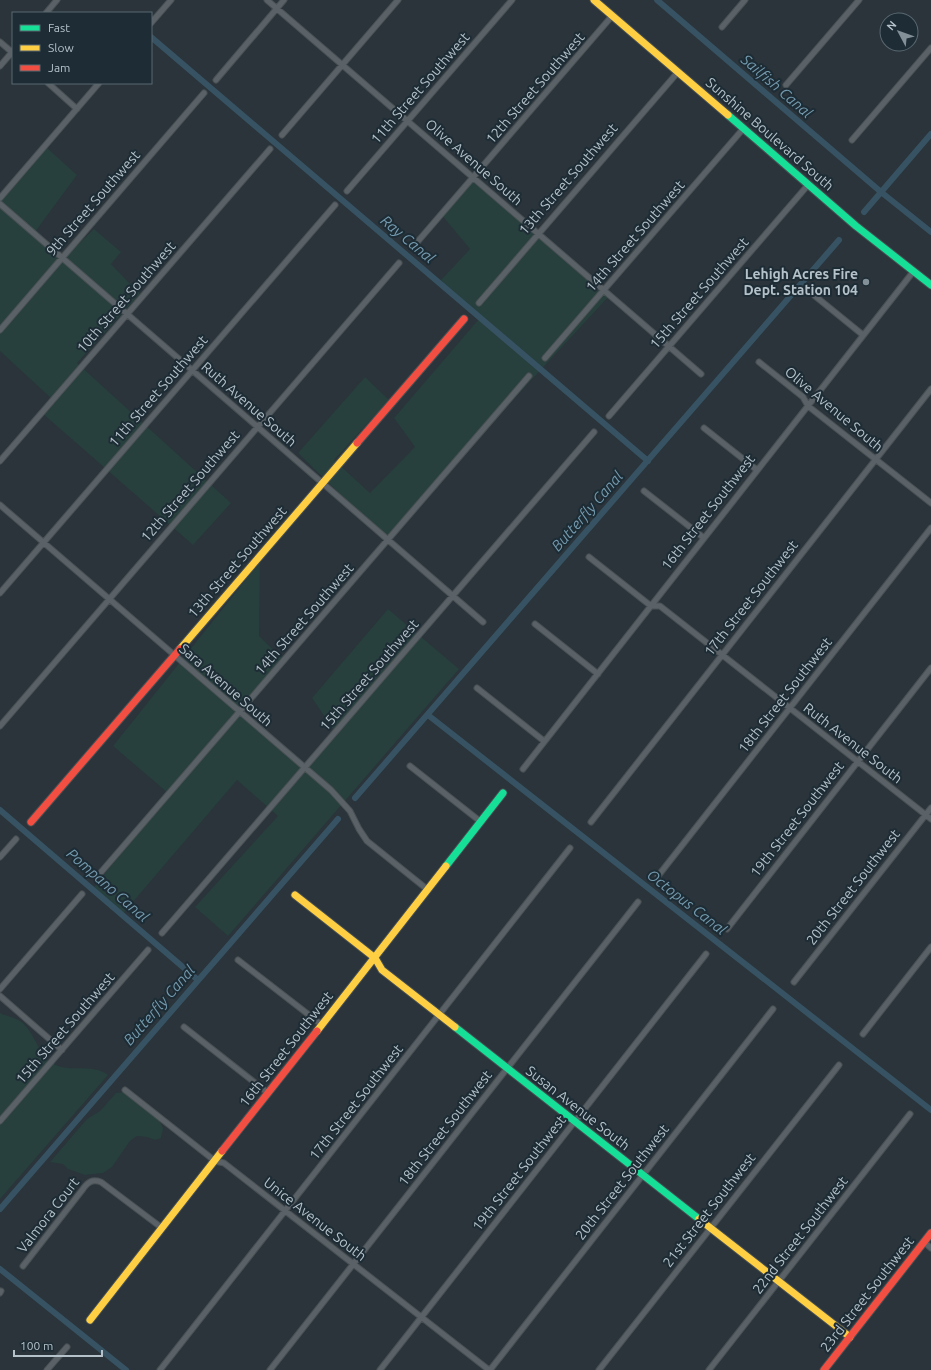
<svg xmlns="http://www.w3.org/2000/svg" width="931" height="1370" font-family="Ubuntu,sans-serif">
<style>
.green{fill:#273f3d}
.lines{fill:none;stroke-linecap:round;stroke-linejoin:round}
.canal{stroke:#375363;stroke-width:6}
.street-casing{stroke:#485054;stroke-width:7}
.fast-casing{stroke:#485054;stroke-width:9}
.slow-casing{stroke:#485054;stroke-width:9}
.jam-casing{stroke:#485054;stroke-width:9}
.street{stroke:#5b6267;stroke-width:5}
.fast{stroke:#16e098;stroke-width:7}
.slow{stroke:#ffcf43;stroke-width:7}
.jam{stroke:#f24e42;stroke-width:7}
.poi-dot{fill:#849098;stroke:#1d2c35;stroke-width:1.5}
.labels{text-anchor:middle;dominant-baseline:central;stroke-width:4;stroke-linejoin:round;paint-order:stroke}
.street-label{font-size:14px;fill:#b5c2ca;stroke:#1d2c35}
.poi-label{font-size:14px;font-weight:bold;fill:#b5c2ca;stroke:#1d2c35;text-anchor:end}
.water-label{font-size:15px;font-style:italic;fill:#749aae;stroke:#1d2c35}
</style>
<rect width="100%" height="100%" fill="#2a343a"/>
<!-- green -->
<path class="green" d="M46,147L77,175L35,232L64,258L94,229L121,252L111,264L140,294L77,363L231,503L193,545L42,413L53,400L0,351V198Z
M469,179L612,293L385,538L298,453L365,377L389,400L334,460L370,493L415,447L394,418L479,319L441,280L470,249L440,213Z
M260,562L259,636L283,659L240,708L308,766L337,735L312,698L388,609L459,669L228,936L195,907L278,816L237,780L120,917L91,891L169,794L113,746Z
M0,1013C6,1016 14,1017 20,1021C34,1030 38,1054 52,1063C70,1074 91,1062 108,1075L0,1199Z
M124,1092C133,1096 162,1118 163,1129C163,1131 161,1136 161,1138L155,1140L147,1137L137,1136L130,1141L112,1167L103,1173L85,1175L68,1169L63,1164L50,1162L87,1119L100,1111L116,1093Z"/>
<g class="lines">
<!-- canal -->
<path class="canal" d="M657,0L881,192L931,232
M151,37L648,461
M864,212L931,134
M428,715L931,1110
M355,798L839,240
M0,810L198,980
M0,1209L338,819
M0,1269L126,1370"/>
<!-- street casing -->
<g class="street-casing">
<path id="street" d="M267,0L701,374
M46,13L57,0
M151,23L171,0
M722,27L745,0
M0,42L13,53
M0,66L13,51
M216,80L284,0
M48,83L77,109
M786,85L859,0
M282,135L398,0
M852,140L931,48
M347,191L512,0
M0,198L99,83
M0,204L483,622
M413,247L612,16
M815,296L863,335
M479,303L678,72
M0,330L204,93
M545,358L743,129
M759,362L803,397L808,406L931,503
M609,416L808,185
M704,428L757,470
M0,461L270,149
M644,491L704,538
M0,505L331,790L350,811L359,829L367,841L428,890
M589,557L651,606H660L931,819
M0,593L335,205
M535,624L598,674
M477,688L544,741
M0,726L399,263
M410,766L481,822
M523,769L913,272
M591,822L931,389
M0,857L16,839
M658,876L931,528
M96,878L529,376
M727,929L931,668
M162,933L594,432
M238,960L322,1025
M794,982L931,808
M0,989L82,894
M0,996L62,1050
M184,1027L268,1093
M863,1034L931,947
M125,1090L215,1161L224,1163L489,1370
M0,1121L148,950
M924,1242L931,1248
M23,1266L83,1189C88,1182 92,1179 101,1182L162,1228
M0,1293L1,1291
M47,1370L67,1347
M160,1370L570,848
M270,1370L638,902
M380,1370L706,954
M490,1370L773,1009
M599,1370L839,1065
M709,1370L910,1114"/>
</g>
<!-- fast casing -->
<g class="fast-casing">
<path id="fast" d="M728,115L856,226L931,285
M446,866L503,793
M455,1027L699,1219"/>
</g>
<!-- slow casing -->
<g class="slow-casing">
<path id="slow" d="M594,0L728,115
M180,649L357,443
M295,895L375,958L382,970L455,1027
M317,1031L446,866
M699,1219L850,1337
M90,1320L222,1151"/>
</g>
<!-- jam casing -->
<g class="jam-casing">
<path id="jam" d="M357,443L464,319
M31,822L180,649
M222,1151L317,1031
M824,1370L931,1233"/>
</g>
<!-- street -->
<use href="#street" class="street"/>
<!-- fast -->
<use href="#fast" class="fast"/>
<!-- slow -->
<use href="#slow" class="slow"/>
<!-- jam -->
<use href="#jam" class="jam"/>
</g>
<!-- markers -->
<circle class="poi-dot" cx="866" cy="282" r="4"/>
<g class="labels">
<!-- street labels -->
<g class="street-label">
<text transform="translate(420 88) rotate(-49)">11th Street Southwest</text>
<text transform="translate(535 88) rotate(-49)">12th Street Southwest</text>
<text transform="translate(770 134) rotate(41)">Sunshine Boulevard South</text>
<text transform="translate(474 162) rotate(41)">Olive Avenue South</text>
<text transform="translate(568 179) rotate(-49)">13th Street Southwest</text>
<text transform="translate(93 203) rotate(-49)">9th Street Southwest</text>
<text transform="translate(635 236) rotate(-49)">14th Street Southwest</text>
<text transform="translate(699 293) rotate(-49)">15th Street Southwest</text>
<text transform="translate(126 297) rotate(-49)">10th Street Southwest</text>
<text transform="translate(158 391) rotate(-49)">11th Street Southwest</text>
<text transform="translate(249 404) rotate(41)">Ruth Avenue South</text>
<text transform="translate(834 409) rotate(40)">Olive Avenue South</text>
<text transform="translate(190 486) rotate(-49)">12th Street Southwest</text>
<text transform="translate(708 512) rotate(-52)">16th Street Southwest</text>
<text transform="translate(237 562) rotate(-49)">13th Street Southwest</text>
<text transform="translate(751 598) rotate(-52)">17th Street Southwest</text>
<text transform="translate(304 619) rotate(-49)">14th Street Southwest</text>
<text transform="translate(369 675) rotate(-49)">15th Street Southwest</text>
<text transform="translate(226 685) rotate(41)">Sara Avenue South</text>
<text transform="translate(785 695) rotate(-52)">18th Street Southwest</text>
<text transform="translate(853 743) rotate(38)">Ruth Avenue South</text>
<text transform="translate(797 819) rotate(-52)">19th Street Southwest</text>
<text transform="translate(853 887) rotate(-52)">20th Street Southwest</text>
<text transform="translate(65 1028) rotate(-49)">15th Street Southwest</text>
<text transform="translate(286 1049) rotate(-52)">16th Street Southwest</text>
<text transform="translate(356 1102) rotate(-52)">17th Street Southwest</text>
<text transform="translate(578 1108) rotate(38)">Susan Avenue South</text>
<text transform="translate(445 1128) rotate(-52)">18th Street Southwest</text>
<text transform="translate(519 1173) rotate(-52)">19th Street Southwest</text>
<text transform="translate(622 1182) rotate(-52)">20th Street Southwest</text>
<text transform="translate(709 1210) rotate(-52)">21st Street Southwest</text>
<text transform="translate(48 1215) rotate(-52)">Valmora Court</text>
<text transform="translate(315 1219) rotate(38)">Unice Avenue South</text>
<text transform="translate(800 1235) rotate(-52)">22nd Street Southwest</text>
<text transform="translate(867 1294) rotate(-52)">23rd Street Southwest</text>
</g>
<!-- poi labels -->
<g class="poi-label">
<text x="858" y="274">Lehigh Acres Fire<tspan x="858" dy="16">Dept. Station 104</tspan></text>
</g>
<!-- water labels -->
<g class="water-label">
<text transform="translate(777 86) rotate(41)">Sailfish Canal</text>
<text transform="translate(408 239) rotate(40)">Ray Canal</text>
<text transform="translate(587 511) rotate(-49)">Butterfly Canal</text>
<text transform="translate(108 885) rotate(41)">Pompano Canal</text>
<text transform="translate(687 902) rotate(38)">Octopus Canal</text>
<text transform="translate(159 1005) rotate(-49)">Butterfly Canal</text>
</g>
</g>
<!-- legend -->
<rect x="12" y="12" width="140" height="72" fill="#1d2c35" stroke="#5a6871"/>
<rect x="20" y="25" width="20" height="6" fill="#16e098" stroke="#5a6871"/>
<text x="48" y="32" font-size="12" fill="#b5c2ca">Fast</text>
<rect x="20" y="45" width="20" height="6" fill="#ffcf43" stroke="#5a6871"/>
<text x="48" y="52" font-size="12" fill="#b5c2ca">Slow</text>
<rect x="20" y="65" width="20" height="6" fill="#f24e42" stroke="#5a6871"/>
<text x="48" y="72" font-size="12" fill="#b5c2ca">Jam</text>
<!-- north arrow -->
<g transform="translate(899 32) rotate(311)"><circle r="19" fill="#1d2c35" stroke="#5a6871"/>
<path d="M0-3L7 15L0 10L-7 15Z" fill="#849098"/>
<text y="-6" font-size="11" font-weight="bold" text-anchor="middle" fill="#b5c2ca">N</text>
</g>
<!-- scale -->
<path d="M14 1350v6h88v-6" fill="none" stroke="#b5c2ca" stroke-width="2"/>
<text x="20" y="1350" font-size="12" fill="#b5c2ca" stroke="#1d2c35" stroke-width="3" paint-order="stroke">100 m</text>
</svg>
